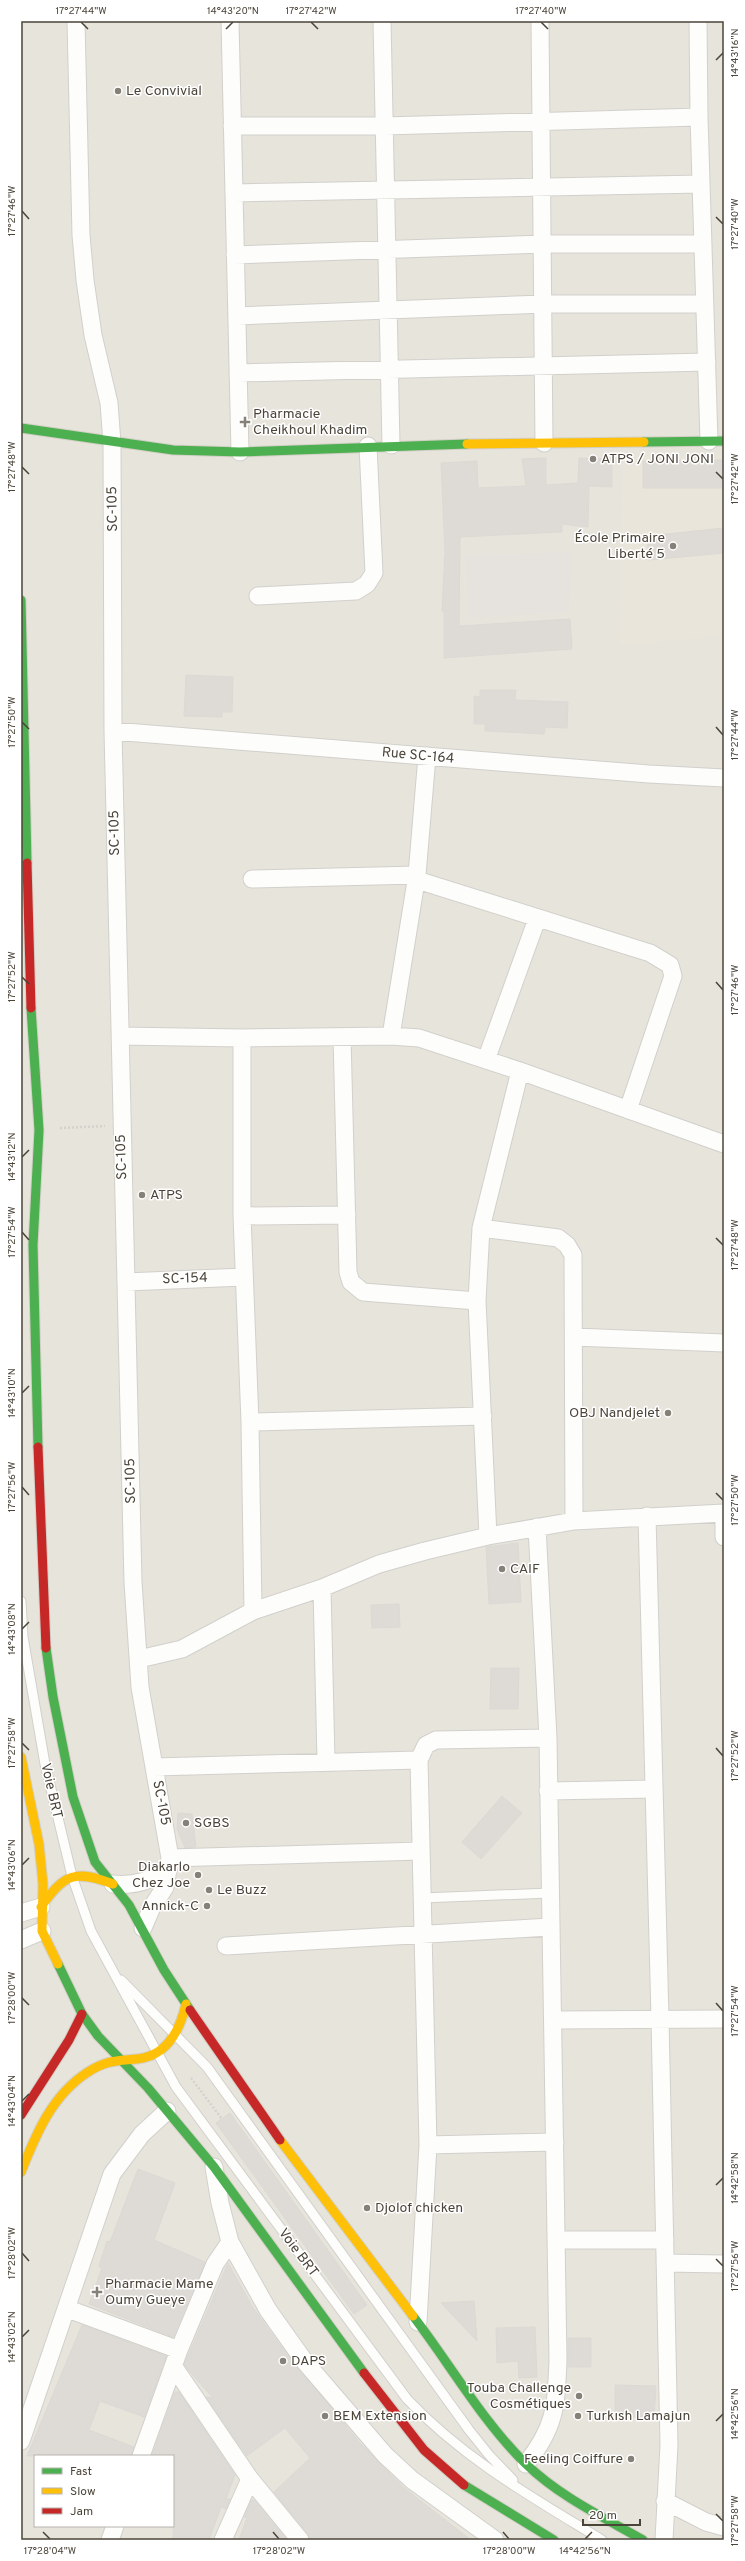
<svg xmlns="http://www.w3.org/2000/svg" width="745" height="2561" font-family="Overpass,sans-serif">
<style>
.residential{fill:#e7e4dc;fill-rule:evenodd}
.education{fill:#eae5da}
.parking{fill:#e6e3df}
.building{fill:#dedbd6;stroke:#dcd9d4}
.lines{fill:none;stroke-linecap:round;stroke-linejoin:round}
.lane-casing{stroke:#d2d0cb;stroke-width:11}
.street-casing{stroke:#d2d0cb;stroke-width:19}
.fast-casing{stroke:#d3cfc5;stroke-width:11}
.slow-casing{stroke:#d3cfc5;stroke-width:11}
.jam-casing{stroke:#d3cfc5;stroke-width:11}
.path{stroke:#d3d2cc;stroke-width:2.5;stroke-dasharray:2 2;stroke-linecap:butt}
.lane{stroke:#fdfdfc;stroke-width:9}
.street{stroke:#fdfdfc;stroke-width:17}
.fast{stroke:#4caf50;stroke-width:9}
.slow{stroke:#ffc107;stroke-width:9}
.jam{stroke:#c62828;stroke-width:9}
.ticks{fill:none;stroke:#4b4439;stroke-width:1.5}
.poi-dot{fill:#868178;stroke:#fff;stroke-width:1.5}
.labels{text-anchor:middle;dominant-baseline:central;stroke-width:3;stroke-linejoin:round;paint-order:stroke}
.poi-label{font-size:14px;fill:#4b4439;stroke:#fff;text-anchor:start}
.street-label{font-size:14px;fill:#4b4439;stroke:#fff}
.neatline{fill:none;stroke:#4b4439;stroke-width:1.5}
.ticks-label{font-size:10px;text-anchor:middle;fill:#4b4439}
</style>
<rect width="100%" height="100%" fill="#f4f2ee"/>
<!-- residential -->
<path class="residential" d="M21,21H724V2540H21ZM35,2456H173V2526H35Z"/>
<!-- education -->
<path class="education" d="M724,455V636L620,645L623,457Z"/>
<!-- parking -->
<path class="parking" d="M572,552L569,612L468,618L465,556Z"/>
<!-- building -->
<path class="building" d="M546,458V485L578,483L579,458L612,459V487L589,486L588,527L562,524V532L460,537L459,626L570,619L572,649L444,658V611H442L445,552L441,463L477,461L478,488L526,486L522,459Z
M724,460V488H643V461Z
M724,528V553L649,560L647,536Z
M186,675L233,677L232,712H222V717L184,716Z
M480,690H516L515,700L568,702L567,728L545,727L544,734L485,731V724H474V696L480,697Z
M518,1543L521,1602L489,1604L486,1547Z
M399,1604L400,1627L372,1628L371,1605Z
M491,1668H519L518,1709H490Z
M502,1796L522,1813L481,1859L462,1842Z
M178,1813L192,1814L196,1847L185,1848L177,1829Z
M230,2113L367,2305L354,2314L216,2123Z
M138,2169L175,2183L154,2240L205,2262L173,2337L89,2304L102,2268L99,2266L107,2241L110,2242Z
M228,2263L252,2306L280,2345L360,2443L404,2488L471,2540H310L308,2534L274,2492L310,2458L285,2428L247,2456L206,2397L213,2398L184,2365Z
M474,2301L477,2341L441,2303Z
M82,2325L166,2356L144,2417L100,2401L89,2430L134,2447L131,2456H27Z
M535,2327L537,2377L519,2378L518,2361L497,2363L496,2328Z
M568,2338H591V2367H568Z
M615,2385L656,2386L654,2418L615,2417Z
M175,2392H179L235,2475L226,2499H230L226,2509L221,2507L209,2540H173V2456H152Z
M252,2500H254L287,2540H239L247,2518L244,2517Z"/>
<g class="lines">
<!-- lane casing -->
<g class="lane-casing">
<path id="lane" d="M21,1601L23,1637L45,1764L72,1876L91,1931L176,2087L407,2399C465,2460 532,2497 602,2540
M422,1898L550,1893
M121,1980L207,2067L469,2430L489,2455L513,2480"/>
</g>
<!-- street casing -->
<g class="street-casing">
<path id="street" d="M76,21L81,235L85,280L93,335L109,403L112,443L113,731L133,1582L140,1687L170,1858L165,1887L152,1907L143,1928
M230,21L240,452
M382,21L391,445
M540,21L544,443
M698,21L699,117L709,441
M232,126H384L699,117
M234,193L701,184
M235,255L543,244H703
M237,316L543,304H705
M238,373L707,362
M258,596L356,591L367,584L374,573L368,446
M113,731L649,774L724,778
M252,879L417,875
M417,880L650,953L670,965L673,976L628,1110
M121,1036L242,1038L391,1036L419,1038L520,1071L724,1144
M391,1036L417,875L427,756
M342,1037L348,1272L351,1282L363,1292L477,1301
M242,1038V1216L250,1422L253,1611
M486,1060L537,919
M242,1216L347,1215
M481,1228L558,1238L567,1245L573,1255L574,1521
M126,1282L243,1277
M575,1337L724,1343
M250,1422L483,1416
M724,1513V1537
M647,1516L660,2018L669,2445L664,2540
M488,1536L477,1301L481,1228L520,1071
M322,1588L326,1761
M139,1659L182,1649L253,1611L322,1588L379,1564L425,1551L488,1536L574,1521L724,1513
M154,1767L419,1760
M548,1791L654,1789
M170,1858L421,1851
M113,1884C136,1886 150,1881 169,1868
M21,1913L41,1907
M21,1940L42,1931
M226,1946L550,1927
M553,2020L724,2019
M428,2145L555,2142
M214,2167L220,2203L230,2242L268,2310L305,2362L385,2455L412,2480L495,2540
M557,2240H665
M665,2263L724,2264
M68,2309L179,2350
M418,2322L428,2145L419,1760L426,1745L436,1740L548,1738
M174,2367L250,2479L300,2540
M21,2441L112,2174L142,2134L167,2111
M141,2456L179,2350L215,2264L230,2242
M526,2464C556,2426 556,2406 558,2360L548,1738L537,1527
M665,2501L706,2522L724,2527
M110,2540L115,2526
M223,2540L250,2479"/>
</g>
<!-- fast casing -->
<g class="fast-casing">
<path id="fast" d="M21,428L173,450L240,452L467,444
M644,442L724,441
M21,600L27,863
M31,1008L39,1130L33,1245L38,1447
M46,1648L53,1697L73,1797L95,1862L129,1905L164,1970L190,2010
M58,1964L82,2014L98,2036L148,2088L214,2167L364,2373
M413,2316C450,2364 482,2421 526,2464C559,2496 603,2517 643,2540
M464,2485L554,2540"/>
</g>
<!-- slow casing -->
<g class="slow-casing">
<path id="slow" d="M467,444L644,442
M21,1757L39,1844L43,1884L42,1931L58,1964
M41,1907C64,1874 75,1869 113,1884
M280,2140L413,2316
M21,2172C36,2134 52,2095 88,2072C106,2060 117,2061 137,2059C167,2056 180,2030 186,2004"/>
</g>
<!-- jam casing -->
<g class="jam-casing">
<path id="jam" d="M27,863L31,1008
M38,1447L46,1648
M190,2010L280,2140
M21,2115L69,2040L82,2014
M364,2373L424,2450L464,2485"/>
</g>
<!-- path -->
<path class="path" d="M60,1128L105,1126
M191,2078L222,2119"/>
<!-- lane -->
<use href="#lane" class="lane"/>
<!-- street -->
<use href="#street" class="street"/>
<!-- fast -->
<use href="#fast" class="fast"/>
<!-- slow -->
<use href="#slow" class="slow"/>
<!-- jam -->
<use href="#jam" class="jam"/>
</g>
<!-- ticks -->
<path class="ticks" d="M81,22L88,29M311,22L318,29M541,22L548,29M226,29L233,22M716,60L723,53M22,211L29,219M716,217L723,224M22,467L29,474M716,472L723,479M22,722L29,729M716,727L723,735M22,977L29,984M716,982L723,990M22,1157L29,1150M22,1232L29,1240M716,1238L723,1245M22,1393L29,1386M22,1487L29,1495M716,1493L723,1500M22,1629L29,1622M22,1743L29,1750M716,1748L723,1756M22,1865L29,1858M22,1998L29,2005M716,2003L723,2011M22,2101L29,2094M716,2185L723,2178M22,2253L29,2261M716,2259L723,2266M22,2337L29,2330M716,2421L723,2414M716,2514L723,2521M43,2532L50,2539M273,2532L279,2539M503,2532L509,2539M585,2539L592,2532"/>
<!-- markers -->
<g class="poi-dot">
<circle cx="118" cy="91" r="4"/>
<path d="M243 416h4v4h4v4h-4v4h-4v-4h-4v-4h4z"/>
<circle cx="593" cy="459" r="4"/>
<circle cx="673" cy="546" r="4"/>
<circle cx="142" cy="1195" r="4"/>
<circle cx="668" cy="1413" r="4"/>
<circle cx="502" cy="1569" r="4"/>
<circle cx="186" cy="1823" r="4"/>
<circle cx="198" cy="1875" r="4"/>
<circle cx="209" cy="1890" r="4"/>
<circle cx="207" cy="1906" r="4"/>
<circle cx="367" cy="2208" r="4"/>
<path d="M95 2286h4v4h4v4h-4v4h-4v-4h-4v-4h4z"/>
<circle cx="283" cy="2361" r="4"/>
<circle cx="579" cy="2396" r="4"/>
<circle cx="325" cy="2416" r="4"/>
<circle cx="578" cy="2416" r="4"/>
<circle cx="631" cy="2459" r="4"/>
</g>
<g class="labels">
<!-- poi labels -->
<g class="poi-label">
<text x="126" y="91">Le Convivial</text>
<text x="253" y="414">Pharmacie<tspan x="253" dy="16">Cheikhoul Khadim</tspan></text>
<text x="601" y="459">ATPS / JONI JONI</text>
<text x="665" y="538" text-anchor="end">École Primaire<tspan x="665" dy="16">Liberté 5</tspan></text>
<text x="150" y="1195">ATPS</text>
<text x="660" y="1413" text-anchor="end">OBJ Nandjelet</text>
<text x="510" y="1569">CAIF</text>
<text x="194" y="1823">SGBS</text>
<text x="190" y="1867" text-anchor="end">Diakarlo<tspan x="190" dy="16">Chez Joe</tspan></text>
<text x="217" y="1890">Le Buzz</text>
<text x="199" y="1906" text-anchor="end">Annick-C</text>
<text x="375" y="2208">Djolof chicken</text>
<text x="105" y="2284">Pharmacie Mame<tspan x="105" dy="16">Oumy Gueye</tspan></text>
<text x="291" y="2361">DAPS</text>
<text x="571" y="2388" text-anchor="end">Touba Challenge<tspan x="571" dy="16">Cosmétiques</tspan></text>
<text x="333" y="2416">BEM Extension</text>
<text x="586" y="2416">Turkısh Lamajun</text>
<text x="623" y="2459" text-anchor="end">Feeling Coiffure</text>
</g>
<!-- street labels -->
<g class="street-label">
<text transform="translate(113 509) rotate(-91)">SC-105</text>
<text transform="translate(418 756) rotate(5)">Rue SC-164</text>
<text transform="translate(115 833) rotate(-91)">SC-105</text>
<text transform="translate(122 1157) rotate(-92)">SC-105</text>
<text transform="translate(185 1279) rotate(-2)">SC-154</text>
<text transform="translate(131 1481) rotate(-91)">SC-105</text>
<text transform="translate(51 1791) rotate(77)">Voie BRT</text>
<text transform="translate(161 1803) rotate(79)">SC-105</text>
<text transform="translate(298 2253) rotate(53)">Voie BRT</text>
</g>
</g>
<!-- border -->
<rect width="745" height="2561" fill="none" stroke="#ffffff" stroke-width="44"/>
<!-- legend -->
<rect x="34" y="2455" width="140" height="72" fill="#ffffff" stroke="#b7b4b0"/>
<rect x="42" y="2468" width="20" height="6" fill="#4caf50" stroke="#b7b4b0"/>
<text x="70" y="2475" font-size="12" fill="#4b4439">Fast</text>
<rect x="42" y="2488" width="20" height="6" fill="#ffc107" stroke="#b7b4b0"/>
<text x="70" y="2495" font-size="12" fill="#4b4439">Slow</text>
<rect x="42" y="2508" width="20" height="6" fill="#c62828" stroke="#b7b4b0"/>
<text x="70" y="2515" font-size="12" fill="#4b4439">Jam</text>
<!-- scale -->
<path d="M583 2519v6h57v-6" fill="none" stroke="#4b4439" stroke-width="2"/>
<text x="589" y="2519" font-size="12" fill="#4b4439" stroke="#ffffff" stroke-width="3" paint-order="stroke">20 m</text>
<rect x="22" y="22" width="701" height="2517" class="neatline"/>
<g class="ticks-label">
<text x="81" y="14">17°27'44"W</text>
<text x="233" y="14">14°43'20"N</text>
<text x="311" y="14">17°27'42"W</text>
<text x="541" y="14">17°27'40"W</text>
<text transform="translate(734 53) rotate(-90)" y="4">14°43'16"N</text>
<text transform="translate(11 211) rotate(-90)" y="4">17°27'46"W</text>
<text transform="translate(734 224) rotate(-90)" y="4">17°27'40"W</text>
<text transform="translate(11 467) rotate(-90)" y="4">17°27'48"W</text>
<text transform="translate(734 479) rotate(-90)" y="4">17°27'42"W</text>
<text transform="translate(11 722) rotate(-90)" y="4">17°27'50"W</text>
<text transform="translate(734 735) rotate(-90)" y="4">17°27'44"W</text>
<text transform="translate(11 977) rotate(-90)" y="4">17°27'52"W</text>
<text transform="translate(734 990) rotate(-90)" y="4">17°27'46"W</text>
<text transform="translate(11 1157) rotate(-90)" y="4">14°43'12"N</text>
<text transform="translate(11 1232) rotate(-90)" y="4">17°27'54"W</text>
<text transform="translate(734 1245) rotate(-90)" y="4">17°27'48"W</text>
<text transform="translate(11 1393) rotate(-90)" y="4">14°43'10"N</text>
<text transform="translate(11 1487) rotate(-90)" y="4">17°27'56"W</text>
<text transform="translate(734 1500) rotate(-90)" y="4">17°27'50"W</text>
<text transform="translate(11 1629) rotate(-90)" y="4">14°43'08"N</text>
<text transform="translate(11 1743) rotate(-90)" y="4">17°27'58"W</text>
<text transform="translate(734 1756) rotate(-90)" y="4">17°27'52"W</text>
<text transform="translate(11 1865) rotate(-90)" y="4">14°43'06"N</text>
<text transform="translate(11 1998) rotate(-90)" y="4">17°28'00"W</text>
<text transform="translate(734 2011) rotate(-90)" y="4">17°27'54"W</text>
<text transform="translate(11 2101) rotate(-90)" y="4">14°43'04"N</text>
<text transform="translate(734 2178) rotate(-90)" y="4">14°42'58"N</text>
<text transform="translate(11 2253) rotate(-90)" y="4">17°28'02"W</text>
<text transform="translate(734 2266) rotate(-90)" y="4">17°27'56"W</text>
<text transform="translate(11 2337) rotate(-90)" y="4">14°43'02"N</text>
<text transform="translate(734 2414) rotate(-90)" y="4">14°42'56"N</text>
<text transform="translate(734 2521) rotate(-90)" y="4">17°27'58"W</text>
<text x="50" y="2554">17°28'04"W</text>
<text x="279" y="2554">17°28'02"W</text>
<text x="509" y="2554">17°28'00"W</text>
<text x="585" y="2554">14°42'56"N</text>
</g>
</svg>
